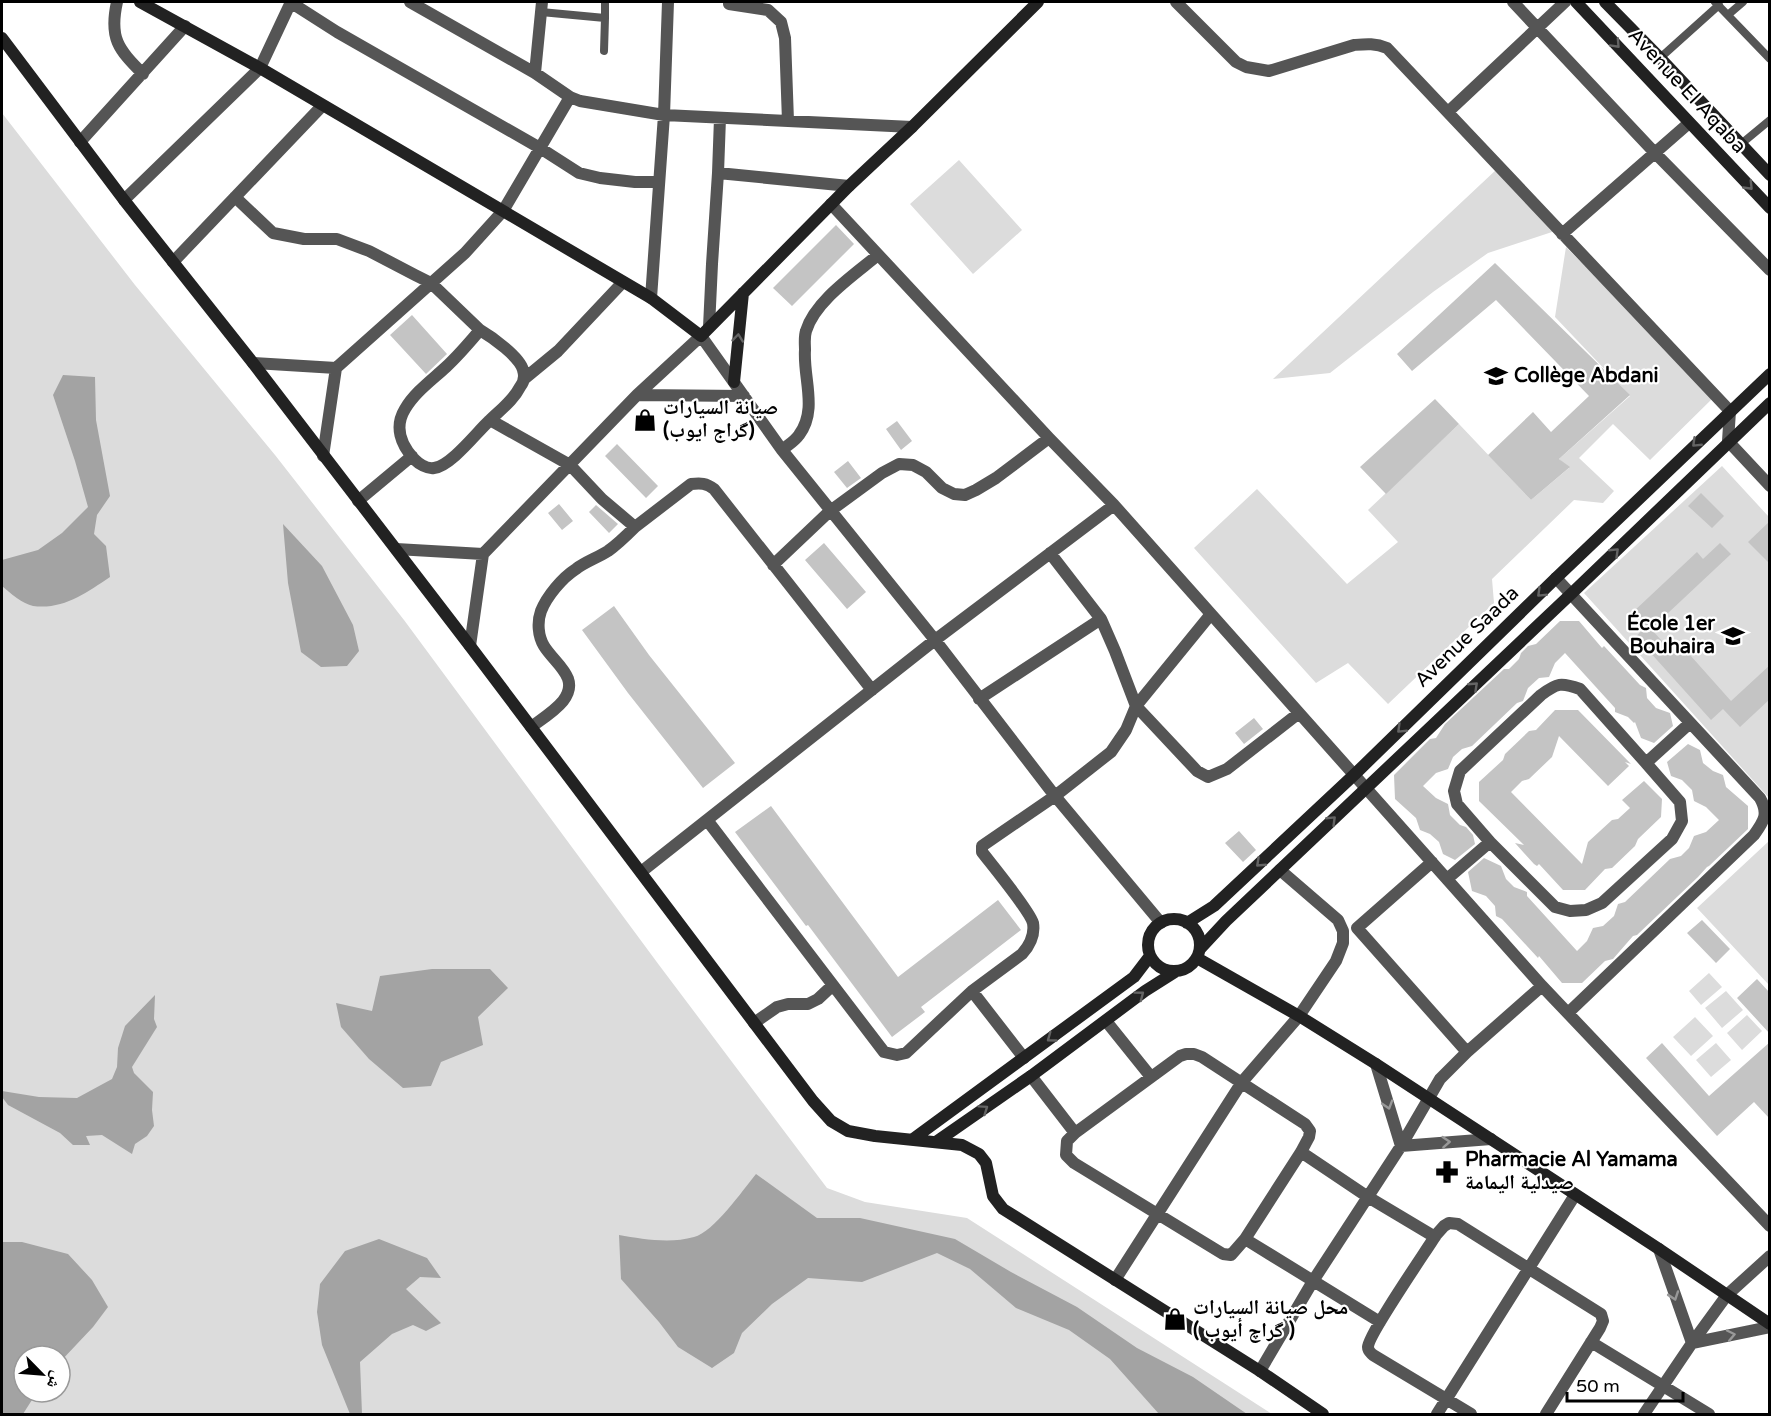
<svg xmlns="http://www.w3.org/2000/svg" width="1771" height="1416" font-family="'Varela Round','Noto Naskh Arabic',sans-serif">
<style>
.green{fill:#dcdcdc;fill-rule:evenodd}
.water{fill:#a3a3a3}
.building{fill:#c4c4c4}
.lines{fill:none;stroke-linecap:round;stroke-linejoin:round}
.lane{stroke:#555;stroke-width:8}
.street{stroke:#555;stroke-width:12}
.secondary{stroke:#222;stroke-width:12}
.oneway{stroke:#646464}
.oneway2{stroke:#999}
.labels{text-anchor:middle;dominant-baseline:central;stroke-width:4.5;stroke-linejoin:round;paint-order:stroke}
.street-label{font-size:20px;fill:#000;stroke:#fff}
.poi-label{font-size:20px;font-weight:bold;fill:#000;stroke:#fff;text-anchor:start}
</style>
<rect width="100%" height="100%" fill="#fff"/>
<!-- green -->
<path class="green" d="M2,113L135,285L275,455L404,620L659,965L827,1188L865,1202L967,1218L1272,1414H2ZM24,1356H60V1392H24Z
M959,160L1022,230L973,274L910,204Z
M1497,169L1555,231L1488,253L1433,292L1330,373L1273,379Z
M1566,247L1714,397L1650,460L1613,424L1579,458L1614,491L1603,503L1574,500L1492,579L1494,603L1388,704L1348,663L1316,683L1194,548L1257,489L1347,584L1398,542L1368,510L1459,424L1531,500L1569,468L1559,459L1630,396L1555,317Z
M1722,466L1769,517V798L1584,593Z
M1769,841V985L1697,908Z
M1709,973L1722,987L1701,1005L1689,991Z
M1726,991L1743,1010L1722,1028L1705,1008Z
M1747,1015L1762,1031L1742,1050L1727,1033Z
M1695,1017L1713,1036L1691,1056L1673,1037Z
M1716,1043L1731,1060L1711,1077L1696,1060Z"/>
<!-- water -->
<path class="water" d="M63,375L95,377L96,420L110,496L97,515L94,534L106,546L110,577C86,593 63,610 33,606C23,604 10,593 2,586V560L38,550L62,533L88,507L75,461L53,395Z
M283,524L322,566L353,625L359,651L347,666L321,667L301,652L288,583Z
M432,969H490L508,988L478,1017L483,1045L441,1062L431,1086L403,1088L369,1059L341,1027L336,1003L372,1011L380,976Z
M155,995L154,1019L157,1027L132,1067L134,1073L153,1092L152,1110L154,1126L147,1136L135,1144L132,1154L102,1135L86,1136L90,1145H73L60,1133L8,1105L2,1097V1091L39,1097L77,1098L112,1079L117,1067L118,1048L125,1026Z
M756,1174L817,1218H860L955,1239L1011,1272L1077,1307L1137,1348L1193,1377L1247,1414H1159L1110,1359L1069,1330L1016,1308L970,1269L937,1253L862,1282L808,1278L772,1304L742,1333L734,1353L712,1368L678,1347L659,1322L621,1279L619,1235C642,1239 670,1244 694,1237C714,1232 742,1191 756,1174Z
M379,1239L427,1258L441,1278L420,1277L406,1289L441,1323L426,1331L413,1325L392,1334L360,1362L362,1414H350L322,1345L317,1312L320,1284L345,1251Z
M2,1242H22L68,1254L92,1280L108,1307L93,1327L60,1362V1356H24V1392H37L23,1414H2Z"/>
<!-- building -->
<path class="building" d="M836,225L854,244L792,306L773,288Z
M1495,263L1630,395L1559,459L1570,467L1531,500L1488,455L1533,412L1551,432L1589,396L1496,300L1412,371L1397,354Z
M412,315L447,354L426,374L390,335Z
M1435,399L1459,424L1386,494L1360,467Z
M897,421L912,441L901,450L886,429Z
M617,444L658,486L646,498L605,456Z
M848,461L861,478L847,488L834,472Z
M1701,493L1724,516L1712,528L1688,506Z
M559,504L573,521L562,530L548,513Z
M596,505L618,524L609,533L589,512Z
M1770,521V564L1748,542Z
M824,543L866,592L847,609L805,560Z
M1720,543L1731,554L1651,629L1674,654L1682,646L1731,701L1770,665V699L1740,727L1723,709L1711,720L1648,650L1645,653L1633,639L1647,626L1633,612L1697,552L1703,559Z
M614,606L649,655L735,763L703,788L628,693L582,630Z
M1560,621H1579L1602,648L1604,646L1640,685L1646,688L1647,698L1656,708L1670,713L1673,726L1654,743L1641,738L1635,722L1634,723L1628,717L1615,712V708L1565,653L1555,663L1549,677L1539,678L1528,688L1523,701L1517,703L1472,746L1462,749L1453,757L1448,769L1436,773L1423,786L1436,798L1448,804L1450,815L1460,825L1466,827L1473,835L1475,844L1455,860L1443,854L1439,842L1430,834L1420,830L1416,818L1395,799L1394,775L1430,739L1436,738L1445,724L1504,669H1509L1519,659L1521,653L1528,646L1536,644Z
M1555,710H1578L1631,764L1625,762L1629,766L1608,786L1559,736L1552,757L1529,779L1522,781L1511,792L1582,864L1588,842L1612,820L1618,819L1630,808L1622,800L1644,781L1662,799L1661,817L1638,839L1635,846L1612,868L1605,869L1585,890H1563L1539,864L1537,866L1534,864L1515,843L1524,845L1479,801V782L1503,760L1505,754L1529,731L1536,730Z
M1254,718L1263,729L1244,744L1235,733Z
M1688,744L1700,750L1703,763L1713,771L1723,775L1726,787L1748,806V829L1709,866L1707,867L1698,877L1637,935L1633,936L1613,959L1605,961L1582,983H1562L1539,956L1538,958L1502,919L1496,916L1495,906L1486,896L1472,891L1468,872L1484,858L1501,866L1506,879L1514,887L1527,892V896L1577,951L1587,941L1593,928L1603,926L1614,916L1618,904L1625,902L1670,859L1681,856L1689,848L1694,836L1706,832L1719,820L1706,807L1694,801L1692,790L1682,780L1671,776L1667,762Z
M771,806L898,977L998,900L1021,930L921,1007L925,1012L892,1037L808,925L806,926L735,832Z
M1239,831L1256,850L1243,862L1225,843Z
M1702,920L1730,949L1716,963L1687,933Z
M1757,979L1770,993V1034L1737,998Z
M1770,1042V1119L1754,1102L1717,1136L1646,1058L1662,1043L1709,1096Z"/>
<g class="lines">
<!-- lane -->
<path class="lane" d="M1715,2L1770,59
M541,12L605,18V2
M1729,14L1743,2
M604,51L605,18
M1660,58L1719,5
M1741,144L1770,120"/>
<!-- street -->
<path class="street" d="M117,2C109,38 118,49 143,74
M290,2L337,32L540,148L579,173L600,178L635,182H659
M410,2L535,73L570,97L580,101L664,115L912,127
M1176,2L1236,62L1246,67L1269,71L1354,45C1366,44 1375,43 1387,48L1730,411L1728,441L1770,486
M1513,2L1655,153L1770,270
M729,4L768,10L781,22L785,38L788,121
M535,73L542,2
M1449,111L1565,2
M720,118L718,173L849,186
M80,142L185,26
M235,197L273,233L304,239H337L369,251L415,275L431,283L480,330C469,343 459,355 446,367C432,380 415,392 405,409C394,427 401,445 414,459C419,464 427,469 434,468C451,466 477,432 489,421C500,410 513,401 520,387C524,382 525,376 523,370C520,357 492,337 480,330
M124,200L260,68L291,2
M831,204L1049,438L1114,505L1542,986L1770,1226
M1562,234L1689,123
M173,262L322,106
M651,298L664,115L668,2
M709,327L712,264L718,173
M253,363L336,368L323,456
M336,368L465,253L503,211L570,97
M524,379L558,351L623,282
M637,395L744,396
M490,420L570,465L602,499L635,527C626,536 618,544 608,551C597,558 585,562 576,569C562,578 547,596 541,611C537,622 538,636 544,646C555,664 581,678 563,701C555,711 542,719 531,727
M782,450C788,445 795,441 799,435C818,410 803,378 805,350C805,344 804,337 806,331C815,301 854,275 878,255
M358,501L412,456
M635,527L691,484C701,483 706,483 714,489L872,690
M396,549L483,554L470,646
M1050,553L1101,619
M483,554L637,395L701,336L782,450L935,640L1055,796L1161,923
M773,565L830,511L882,473L899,464L913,465L926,472L942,488L954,494L965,495L976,490L996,478L1049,438
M1556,578L1760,798C1769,814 1764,821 1754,835L1568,1013
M979,699L1101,619L1115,651L1136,706L1197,771L1208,777L1227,769L1299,713
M1646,763L1580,689C1561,682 1557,683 1541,695L1460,771L1454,791L1457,804L1490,842L1555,907L1570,911L1586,910L1602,903L1672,839L1682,821L1680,802L1646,763L1690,723
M707,820L884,1052L897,1055L906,1053L972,991L1022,954C1030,945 1035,935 1033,923C1030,911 992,865 982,852V846L1055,796L1111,752L1126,730L1136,706L1211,614
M1432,862L1357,928L1467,1052
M641,872L935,640L1114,505
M1447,879L1490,842
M972,991L1024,1058
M1106,1021L1151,1077
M754,1023L777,1007L788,1004H808L818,999L833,985
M1186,1054H1194L1202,1057L1305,1124L1310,1131L1309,1137L1301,1152L1245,1239L1231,1255L1223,1254L1074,1163L1066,1155L1067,1141L1075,1133L1180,1056Z
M1376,1064L1401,1146L1491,1139
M1031,1076L1075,1133
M1301,1152L1368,1197L1435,1237
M1245,1239L1380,1322
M1659,1249L1692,1343L1770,1327
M1115,1280L1242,1082L1299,1016L1336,961L1343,943V931L1338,920L1280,870
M1591,1342L1709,1414
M1260,1371L1313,1281L1401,1146L1440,1079L1467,1052L1542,986
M1437,1414L1575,1195
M1471,1414L1373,1355C1370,1352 1368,1351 1368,1347C1368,1335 1426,1251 1436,1235L1444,1226L1449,1223L1458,1224L1601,1314L1603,1321L1600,1328L1546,1414
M1644,1414L1692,1343L1727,1295L1770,1256"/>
<!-- secondary -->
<path class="secondary" d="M140,2L260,68L651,298L701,336L849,186L912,127L1038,2
M1576,2L1770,208
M1605,2L1660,58L1770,175
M2,38L124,200L253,363L470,646L813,1101L831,1121L848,1131L875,1136L962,1145L979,1154L986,1163L993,1196L1003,1209L1260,1371L1323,1414
M734,382L743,293
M1148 945a26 26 0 1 1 52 0a26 26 0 1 1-52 0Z
M1187,923L1214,906L1355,774L1556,578L1770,374
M1200,949L1226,921L1571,594L1770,403
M1197,958L1299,1016L1376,1064L1659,1249L1770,1324
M913,1139L1134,977L1150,956
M936,1142L1031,1076L1145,991L1175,972"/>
</g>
<!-- one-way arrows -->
<defs><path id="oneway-chevron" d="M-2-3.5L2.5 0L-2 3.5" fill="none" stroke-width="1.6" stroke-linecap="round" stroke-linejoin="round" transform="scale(1.5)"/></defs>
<g class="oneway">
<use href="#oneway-chevron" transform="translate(1616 44) rotate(47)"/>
<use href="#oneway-chevron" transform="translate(1749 186) rotate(46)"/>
<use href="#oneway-chevron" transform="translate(738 338) rotate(-84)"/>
<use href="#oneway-chevron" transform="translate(1696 443) rotate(136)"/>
<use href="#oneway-chevron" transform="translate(1615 552) rotate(-44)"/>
<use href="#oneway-chevron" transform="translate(1541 593) rotate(136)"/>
<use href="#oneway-chevron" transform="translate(1474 686) rotate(-43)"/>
<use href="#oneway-chevron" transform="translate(1401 729) rotate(136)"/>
<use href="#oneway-chevron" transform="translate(1332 820) rotate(-44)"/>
<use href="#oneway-chevron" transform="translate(1260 863) rotate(137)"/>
<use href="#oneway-chevron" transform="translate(1140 995) rotate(-37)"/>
<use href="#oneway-chevron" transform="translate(1051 1038) rotate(144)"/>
<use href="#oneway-chevron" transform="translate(984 1109) rotate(-35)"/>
</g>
<g class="oneway2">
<use href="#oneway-chevron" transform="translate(1388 1105) rotate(73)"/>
<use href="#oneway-chevron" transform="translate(1446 1142) rotate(-4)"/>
<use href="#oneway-chevron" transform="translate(1674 1296) rotate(71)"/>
<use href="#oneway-chevron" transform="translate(1731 1335) rotate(-12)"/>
</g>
<!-- icons -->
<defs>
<g id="school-bare" transform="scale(1.8)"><path d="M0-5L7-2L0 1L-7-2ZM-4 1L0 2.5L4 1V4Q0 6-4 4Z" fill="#000" stroke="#fff" stroke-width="2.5" paint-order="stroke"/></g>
<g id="shop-bare" transform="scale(1.8)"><path d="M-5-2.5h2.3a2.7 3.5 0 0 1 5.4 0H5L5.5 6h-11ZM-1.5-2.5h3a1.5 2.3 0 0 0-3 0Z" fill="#000" stroke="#fff" stroke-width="2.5" paint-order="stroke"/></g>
<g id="pharmacy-bare" transform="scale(1.8)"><path d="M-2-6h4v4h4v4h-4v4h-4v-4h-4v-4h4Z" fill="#000" stroke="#fff" stroke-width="2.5" paint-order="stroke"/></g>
</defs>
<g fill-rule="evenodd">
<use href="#school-bare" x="1496" y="376"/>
<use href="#shop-bare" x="645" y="420"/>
<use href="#school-bare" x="1733" y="636"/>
<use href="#pharmacy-bare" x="1447" y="1172"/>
<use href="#shop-bare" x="1175" y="1319"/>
</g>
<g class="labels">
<!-- street labels -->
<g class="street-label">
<text transform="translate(1687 91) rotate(47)">Avenue El Aqaba</text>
<text transform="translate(1467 637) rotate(-44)">Avenue Saada</text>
</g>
<!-- poi labels -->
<g class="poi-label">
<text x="1514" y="376">Collège Abdani</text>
<text x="663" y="408">صيانة السيارات<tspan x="663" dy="23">(گراج ايوب)</tspan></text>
<text x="1715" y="624" text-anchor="end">École 1er<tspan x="1715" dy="23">Bouhaira</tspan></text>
<text x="1465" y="1160">Pharmacie Al Yamama<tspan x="1465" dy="23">صيدلية اليمامة</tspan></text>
<text x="1193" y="1308">محل صيانة السيارات<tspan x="1193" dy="23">( گراچ أيوب )</tspan></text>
</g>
</g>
<!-- border -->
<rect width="1771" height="1416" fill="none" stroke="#000000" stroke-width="6"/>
<!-- north arrow -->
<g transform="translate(42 1374) rotate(115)"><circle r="28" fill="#ffffff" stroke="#999999" stroke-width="1.5"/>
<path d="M0-4.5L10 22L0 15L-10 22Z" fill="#000000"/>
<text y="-9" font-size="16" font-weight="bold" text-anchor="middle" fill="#000000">ش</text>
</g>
<!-- scale -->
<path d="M1567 1392v9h116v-9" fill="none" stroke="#000000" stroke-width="3"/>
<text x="1576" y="1392" font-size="18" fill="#000000" stroke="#ffffff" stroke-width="4.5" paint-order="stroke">50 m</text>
</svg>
